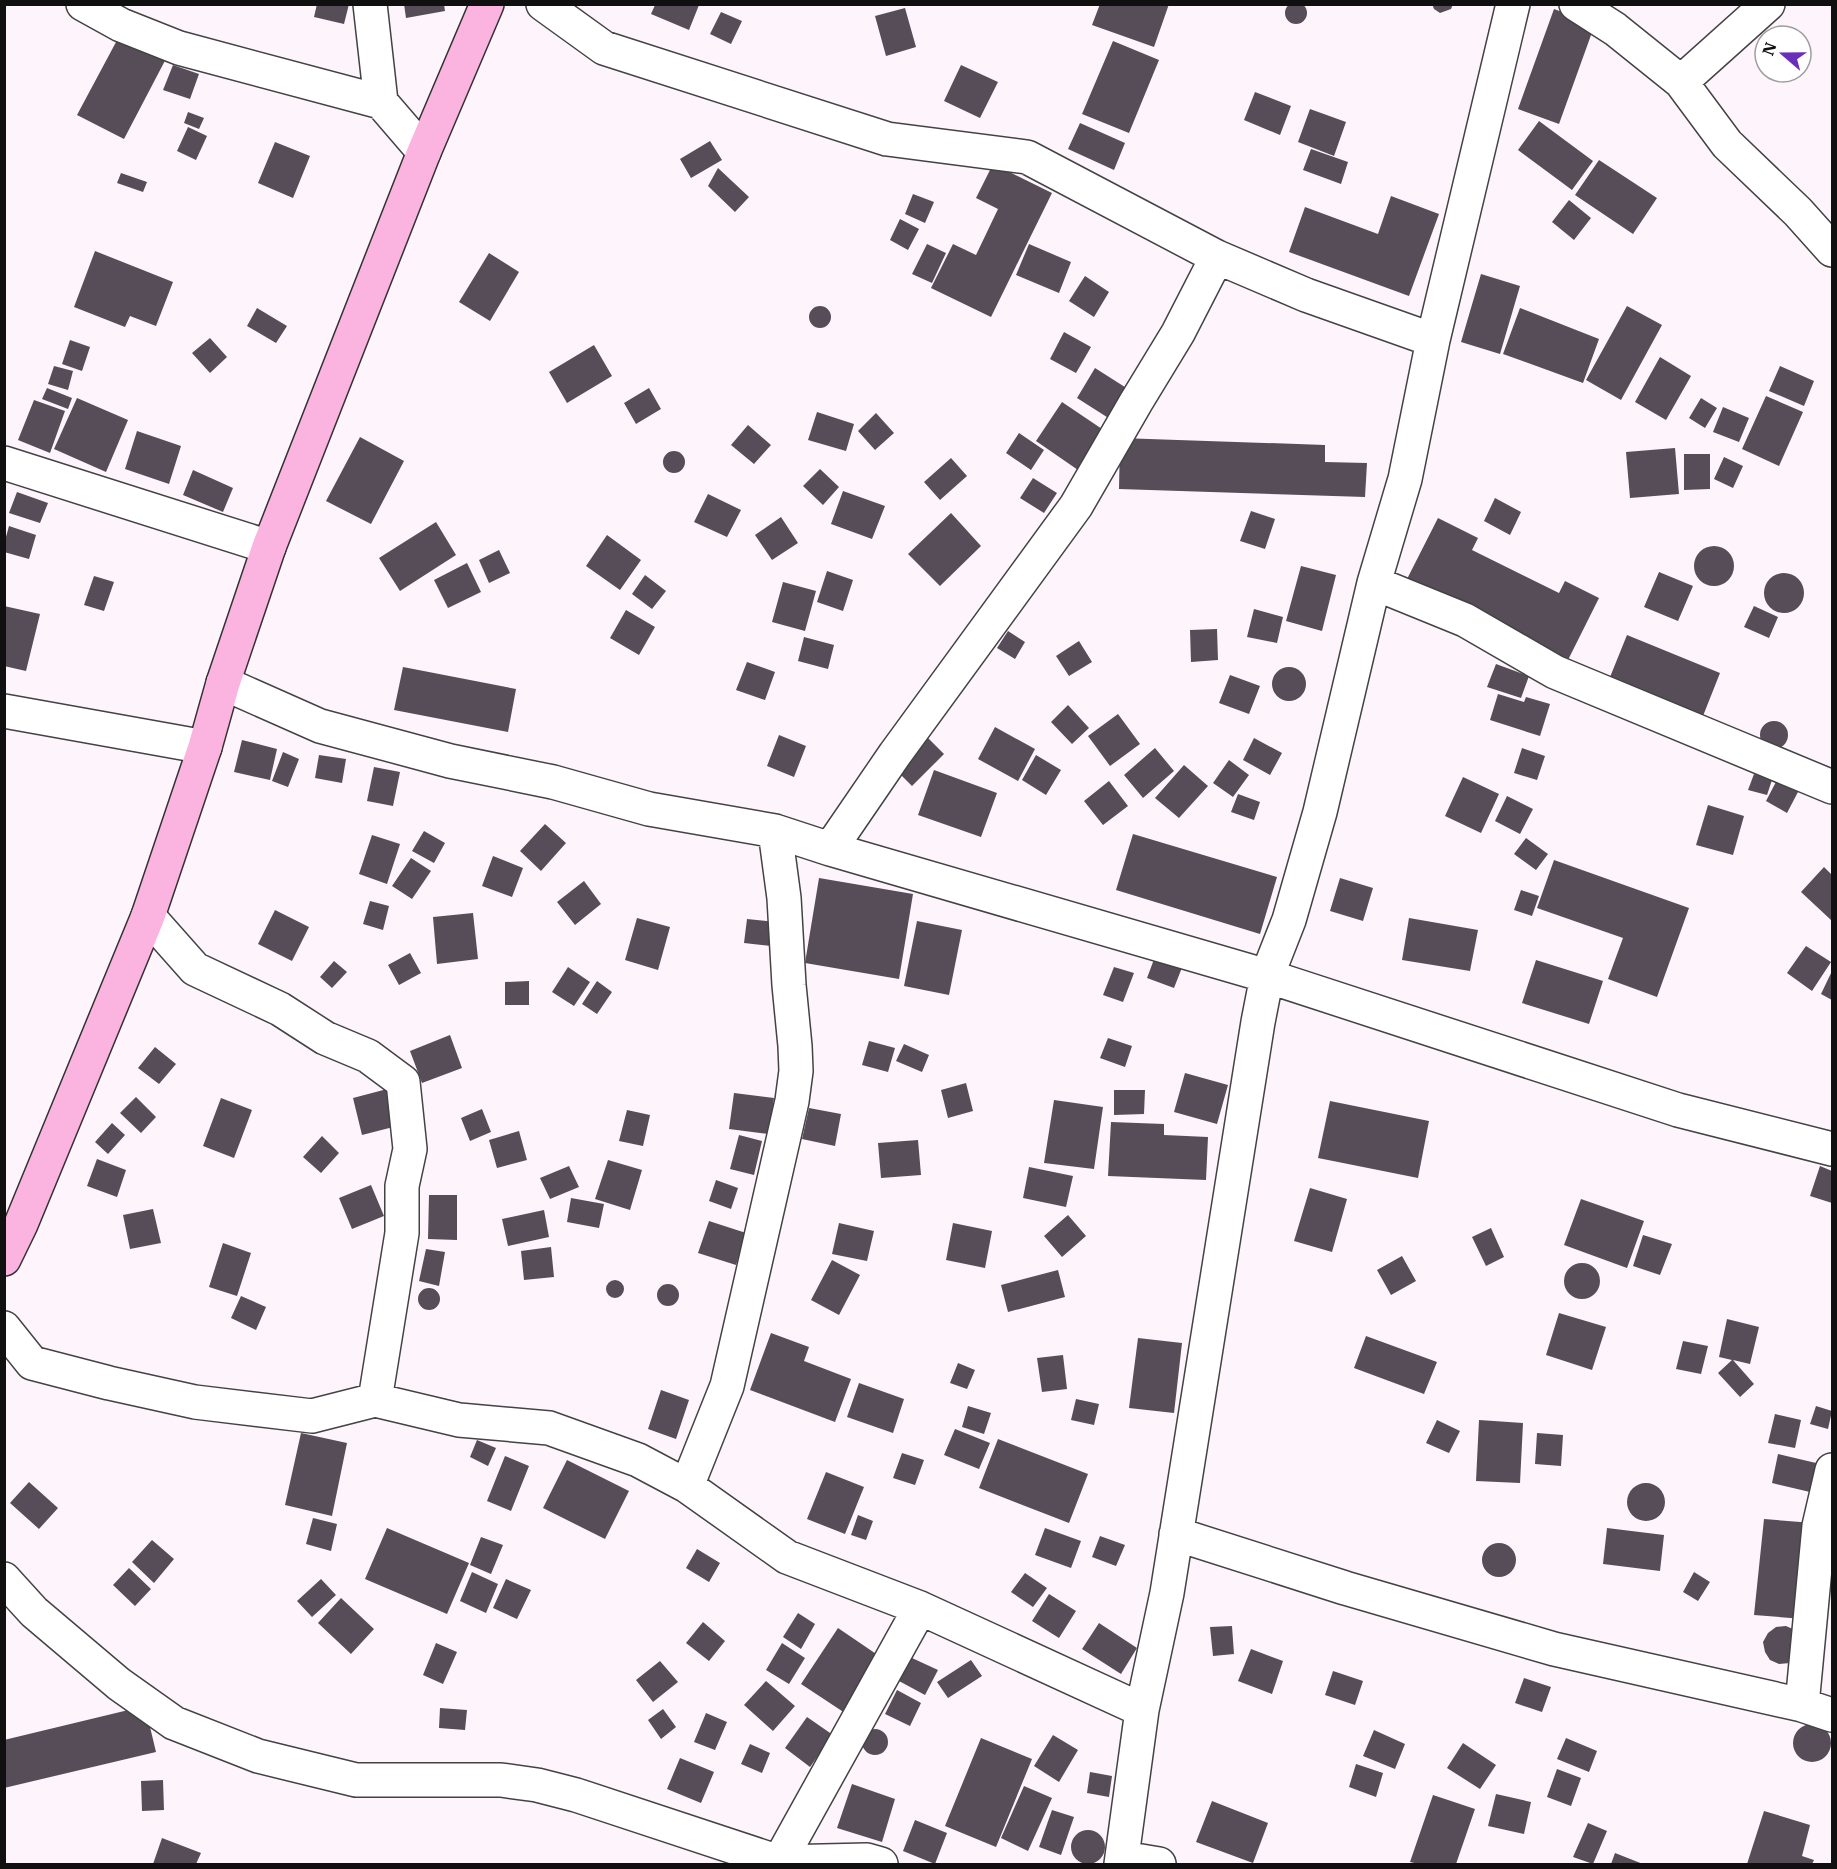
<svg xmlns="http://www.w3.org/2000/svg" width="1837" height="1869" font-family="'IBM Plex Serif',serif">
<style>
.building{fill:#574d59}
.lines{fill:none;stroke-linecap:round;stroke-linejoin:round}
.minor-casing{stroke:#434343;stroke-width:36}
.secondary-casing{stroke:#323232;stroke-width:36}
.minor{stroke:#fff;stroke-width:33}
.secondary{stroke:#fbb3e0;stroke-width:33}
</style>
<rect width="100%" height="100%" fill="#fef4fc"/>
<!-- building -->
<path class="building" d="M1285 13a11 11 0 1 1 22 0a11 11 0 1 1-22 0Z
M317,4H349L344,24L314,17Z
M404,4H444L445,11L406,18Z
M1100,4H1169L1154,47L1092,25Z
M1432,4H1453L1451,9L1440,13L1434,9Z
M655,5H699L689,30L651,14Z
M905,8L916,47L886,56L875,16Z
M1554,9L1595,24L1559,124L1518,109Z
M721,12L742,21L731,44L710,34Z
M123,29L169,53L124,139L77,115Z
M1113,41L1159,60L1129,133L1082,114Z
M173,65L199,74L190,99L163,90Z
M961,65L998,82L980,118L944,101Z
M1255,92L1291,106L1280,135L1244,120Z
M1310,109L1346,122L1334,156L1298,142Z
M188,112L204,118L199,129L184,123Z
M1539,121L1593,161L1572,190L1518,150Z
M1080,123L1125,143L1114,170L1068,149Z
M188,127L207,136L196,160L177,151Z
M710,141L722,160L691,178L680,159Z
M275,142L310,156L293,198L258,183Z
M1311,149L1348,162L1341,184L1303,170Z
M1599,160L1657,198L1633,234L1575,195Z
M993,164L1052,193L991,317L931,288L953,244L976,255L998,209L976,198Z
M718,168L749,197L735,212L708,186Z
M121,173L147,182L143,192L117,183Z
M913,194L934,202L925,223L905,214Z
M1391,196L1439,214L1409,296L1289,252L1305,207L1378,234Z
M1569,200L1591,218L1574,240L1552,222Z
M900,219L919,229L908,250L890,240Z
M927,244L946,253L932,283L912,274Z
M1029,244L1071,262L1059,293L1016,275Z
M95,251L173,282L156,326L130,316L125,327L74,307Z
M489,253L519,272L490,321L459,302Z
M1481,274L1520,286L1500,354L1461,342Z
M1085,276L1109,292L1094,317L1069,301Z
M809 317a11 11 0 1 1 22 0a11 11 0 1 1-22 0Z
M1627,306L1662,325L1621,400L1586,380Z
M257,308L287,326L276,343L247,326Z
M1520,308L1599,339L1583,383L1503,354Z
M1064,332L1091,347L1076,373L1050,359Z
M210,338L227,357L210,373L192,353Z
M70,340L90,347L82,371L62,364Z
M594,345L612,376L567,403L549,372Z
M1660,357L1691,376L1666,420L1635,402Z
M54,366L73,371L68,390L48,384Z
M1780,366L1814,381L1804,406L1769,391Z
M1095,368L1128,389L1110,419L1077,398Z
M47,388L72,398L68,409L42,399Z
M649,388L661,409L636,424L624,403Z
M1766,396L1803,412L1779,466L1742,449Z
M77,398L128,420L106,472L54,449Z
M1701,398L1717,408L1705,428L1689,418Z
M34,400L65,411L50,453L18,440Z
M1062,402L1105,431L1078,470L1036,441Z
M1723,407L1749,418L1739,442L1713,432Z
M817,412L854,424L846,451L808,440Z
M876,413L894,433L875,450L858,431Z
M748,425L771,445L754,464L731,445Z
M137,431L181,446L169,484L125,469Z
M1019,433L1044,450L1031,470L1006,453Z
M360,437L404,461L371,524L326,501Z
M1120,438L1325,445V462L1367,463L1365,497L1119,489Z
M1675,448L1679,494L1630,498L1626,452Z
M663 462a11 11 0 1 1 22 0a11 11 0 1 1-22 0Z
M1684,454H1710V489L1684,490Z
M1724,457L1743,466L1733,488L1714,479Z
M951,458L967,476L940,500L924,482Z
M820,469L839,487L823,505L803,486Z
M193,470L233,488L223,512L183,495Z
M1033,478L1057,493L1044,513L1020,498Z
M843,491L885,506L872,539L831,524Z
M17,492L48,503L40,523L9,513Z
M708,494L741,510L727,537L694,522Z
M1495,498L1521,512L1510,535L1484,521Z
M1251,511L1275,519L1265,549L1240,541Z
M951,513L981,546L940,586L908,554Z
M781,517L798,543L772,560L755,535Z
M1438,518L1478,538L1472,550L1559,593L1565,581L1599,598L1568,660L1407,579Z
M436,522L456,555L400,591L379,558Z
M9,526L36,535L29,559L4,552V544Z
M607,535L641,560L620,590L586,566Z
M1694 566a20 20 0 1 1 40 0a20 20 0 1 1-40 0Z
M499,550L510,573L489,583L479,560Z
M467,563L481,592L448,608L434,580Z
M1301,566L1336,575L1322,631L1286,621Z
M827,571L853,580L843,611L817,602Z
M1659,572L1693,586L1678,621L1644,607Z
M1764 593a20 20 0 1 1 40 0a20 20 0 1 1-40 0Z
M645,575L666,591L652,609L632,594Z
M94,576L114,582L104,611L84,605Z
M783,582L816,591L805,631L772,622Z
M4,606L40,614L26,671L4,666Z
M1754,606L1778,617L1769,638L1744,627Z
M1254,609L1283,617L1277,643L1247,637Z
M626,610L655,627L639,655L610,638Z
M1217,629L1218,660L1191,662L1190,630Z
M1008,631L1025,642L1015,659L997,648Z
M1627,635L1720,673L1701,721L1608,682Z
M804,637L834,645L828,669L798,661Z
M1079,641L1092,662L1069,676L1056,656Z
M747,662L775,672L765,700L736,690Z
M1496,664L1529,676L1521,698L1487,687Z
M403,667L516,689L508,732L394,710Z
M1272 684a17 17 0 1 1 34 0a17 17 0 1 1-34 0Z
M1230,675L1260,686L1249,714L1219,703Z
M1498,694L1524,702L1526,697L1550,704L1540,736L1490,720Z
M1068,705L1089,728L1072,744L1051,722Z
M1118,714L1140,744L1110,766L1088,736Z
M1760 735a14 14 0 1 1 28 0a14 14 0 1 1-28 0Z
M995,727L1035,749L1018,781L978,759Z
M779,735L806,746L794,777L767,766Z
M927,737L944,754L912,786L895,769Z
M1254,738L1282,753L1270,775L1243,760Z
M242,740L277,749L270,780L234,772Z
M1155,748L1174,771L1143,798L1124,775Z
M1522,748L1545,756L1537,780L1514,773Z
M283,752L299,759L288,787L272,781Z
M319,755L346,759L342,783L315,778Z
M1036,755L1061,770L1046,795L1022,780Z
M1229,760L1249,775L1233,797L1213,783Z
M1184,765L1208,786L1179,818L1155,798Z
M374,767L400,772L393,806L367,801Z
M934,770L997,793L981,837L918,815Z
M1754,774L1772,780L1767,795L1748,790Z
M1463,777L1499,794L1481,833L1445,816Z
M1777,780L1798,792L1787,813L1766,801Z
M1109,781L1128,806L1103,825L1084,801Z
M1238,794L1260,802L1254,820L1231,812Z
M1507,796L1533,809L1520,834L1495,821Z
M1708,805L1744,816L1733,855L1696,845Z
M545,824L566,843L541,871L520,851Z
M424,831L445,843L434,863L412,851Z
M1133,834L1277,877L1260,934L1116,890Z
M372,835L400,844L387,884L359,874Z
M1526,838L1548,854L1536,870L1514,854Z
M493,856L523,868L512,897L482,886Z
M411,858L431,871L412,899L392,886Z
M1554,860L1689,908L1657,997L1608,979L1623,938L1537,908Z
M1824,867L1832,875L1831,920L1801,892Z
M819,878L913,894L899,979L805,963Z
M1340,878L1373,888L1363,921L1330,911Z
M584,881L601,904L575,925L557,902Z
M1521,890L1539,896L1532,916L1514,910Z
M370,901L389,906L383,930L363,924Z
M275,910L309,927L292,961L258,944Z
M473,913L478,959L437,964L433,917Z
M637,918L670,927L658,970L625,960Z
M1409,918L1478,930L1470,971L1402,960Z
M747,919L775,922L771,946L744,943Z
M917,921L962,930L949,995L904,986Z
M1806,946L1831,962L1812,991L1787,973Z
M410,953L421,973L399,985L388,965Z
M1156,954L1183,965L1174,988L1147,978Z
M1536,960L1603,981L1589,1024L1522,1003Z
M334,961L347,972L332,988L320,977Z
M568,967L590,982L574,1006L552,992Z
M1114,967L1134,973L1123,1002L1103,995Z
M1832,971V1000L1821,994Z
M529,981V1005H505V982Z
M597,981L612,992L597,1014L582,1004Z
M450,1035L462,1068L422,1083L410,1051Z
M1108,1038L1132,1046L1125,1067L1100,1058Z
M869,1041L895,1048L888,1072L862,1065Z
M904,1044L929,1055L922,1072L896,1061Z
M155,1047L176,1064L159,1084L138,1068Z
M1185,1073L1228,1085L1217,1124L1174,1112Z
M966,1083L973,1111L948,1118L941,1090Z
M391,1088L401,1125L362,1135L353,1098Z
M1114,1090H1145L1144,1114L1114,1115Z
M734,1093L774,1098L769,1134L729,1129Z
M136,1097L156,1117L141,1133L120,1113Z
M221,1098L252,1110L234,1158L203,1146Z
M1054,1100L1103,1107L1094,1169L1044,1163Z
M1330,1101L1429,1121L1418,1178L1318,1158Z
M809,1108L841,1114L835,1146L802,1139Z
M482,1109L491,1132L470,1141L461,1118Z
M627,1110L650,1115L643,1146L619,1141Z
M1111,1122L1164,1124V1135L1208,1137L1206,1180L1108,1176Z
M112,1123L125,1135L108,1154L95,1142Z
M519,1131L527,1160L497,1168L489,1140Z
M739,1135L762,1141L754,1175L730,1169Z
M322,1136L339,1153L321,1173L303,1157Z
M918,1140L921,1175L881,1178L878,1143Z
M97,1159L126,1170L117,1197L87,1186Z
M608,1160L642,1170L630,1210L595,1199Z
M569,1166L579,1187L550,1199L540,1178Z
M1820,1166L1832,1171V1203L1810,1196Z
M1029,1167L1073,1176L1066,1207L1023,1198Z
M716,1180L738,1188L731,1209L709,1201Z
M371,1185L384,1216L352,1229L339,1198Z
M1310,1188L1347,1199L1332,1252L1294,1241Z
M429,1195H457V1240L428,1239Z
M571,1198L604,1204L599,1228L567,1222Z
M1581,1199L1644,1221L1627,1268L1564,1245Z
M153,1209L161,1243L130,1249L123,1215Z
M544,1210L549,1237L508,1246L502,1219Z
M1068,1215L1086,1236L1062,1257L1044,1236Z
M709,1221L746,1233L736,1265L698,1253Z
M839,1223L874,1231L867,1261L832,1254Z
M953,1223L992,1231L985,1268L946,1260Z
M1491,1228L1504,1257L1486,1266L1472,1237Z
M1643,1235L1672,1244L1660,1275L1633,1266Z
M223,1243L251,1253L237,1296L209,1287Z
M551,1247L554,1277L524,1280L521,1251Z
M426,1249L445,1252L439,1286L419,1281Z
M1402,1256L1416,1281L1391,1295L1377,1270Z
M832,1260L860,1275L839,1315L811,1300Z
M1564 1281a18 18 0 1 1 36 0a18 18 0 1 1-36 0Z
M1058,1270L1065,1297L1008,1312L1001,1285Z
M606 1289a9 9 0 1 1 18 0a9 9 0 1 1-18 0Z
M657 1295a11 11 0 1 1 22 0a11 11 0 1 1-22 0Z
M418 1299a11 11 0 1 1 22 0a11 11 0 1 1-22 0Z
M241,1296L266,1307L256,1330L231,1318Z
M1559,1313L1606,1327L1592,1370L1546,1355Z
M1727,1319L1759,1327L1750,1364L1733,1360L1754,1384L1740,1397L1718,1373L1732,1360L1719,1357Z
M771,1333L809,1347L804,1361L851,1379L835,1422L750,1390Z
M1366,1336L1437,1362L1424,1394L1354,1368Z
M1138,1338L1182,1343L1174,1413L1129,1408Z
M1683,1341L1708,1346L1701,1374L1676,1369Z
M1063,1355L1067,1389L1042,1392L1037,1358Z
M958,1363L975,1370L967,1389L950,1383Z
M859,1383L904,1399L893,1433L847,1417Z
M661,1390L689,1400L676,1439L648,1429Z
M1076,1399L1099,1404L1094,1425L1071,1420Z
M968,1406L991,1413L984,1434L962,1427Z
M1816,1406L1832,1411L1828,1429L1810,1424Z
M1775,1414L1801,1420L1795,1448L1768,1443Z
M1437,1420L1460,1431L1449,1453L1426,1443Z
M1479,1420L1523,1423L1520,1483L1476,1481Z
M955,1429L990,1443L979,1469L944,1455Z
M301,1433L347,1443L332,1516L285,1505Z
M1537,1433L1563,1435L1561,1466L1535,1464Z
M998,1439L1088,1474L1069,1523L979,1488Z
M477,1440L496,1448L488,1466L470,1457Z
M902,1453L924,1460L915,1485L893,1478Z
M1778,1454L1816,1463L1810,1492L1772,1483Z
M505,1456L529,1466L511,1511L487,1501Z
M567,1460L629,1491L605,1539L543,1508Z
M826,1472L864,1487L845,1534L807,1519Z
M29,1482L58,1508L39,1529L10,1503Z
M1627 1502a19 19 0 1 1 38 0a19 19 0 1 1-38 0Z
M858,1515L873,1521L866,1540L851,1535Z
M313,1518L337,1524L331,1551L306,1544Z
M1764,1519L1813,1523L1803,1619L1754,1615Z
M387,1528L469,1563L447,1614L365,1579Z
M1045,1528L1081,1541L1071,1568L1035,1555Z
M1607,1528L1664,1535L1660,1571L1603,1564Z
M1100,1536L1125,1545L1116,1566L1092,1557Z
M481,1537L503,1545L491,1574L470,1565Z
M152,1540L174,1559L154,1583L132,1562Z
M1482 1560a17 17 0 1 1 34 0a17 17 0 1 1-34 0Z
M697,1549L720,1563L709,1582L686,1568Z
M129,1568L151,1589L135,1606L113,1585Z
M472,1572L498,1584L486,1613L460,1601Z
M1694,1572L1710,1582L1698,1601L1683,1592Z
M1025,1573L1047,1588L1033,1607L1011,1592Z
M321,1579L336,1595L312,1617L297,1601Z
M506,1579L531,1590L517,1619L493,1608Z
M1049,1594L1076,1611L1059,1638L1032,1621Z
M341,1598L374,1629L351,1654L318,1623Z
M798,1613L815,1624L801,1649L783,1637Z
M703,1622L725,1641L709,1661L686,1643Z
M1099,1623L1137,1648L1121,1674L1082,1649Z
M1232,1626L1234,1654L1213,1656L1210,1627Z
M1786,1626L1795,1630L1790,1663L1779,1664L1770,1660L1765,1652L1763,1642L1768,1633L1776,1627Z
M838,1628L885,1660L848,1715L801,1684Z
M436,1643L457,1652L443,1684L423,1675Z
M782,1643L805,1658L789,1684L766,1670Z
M1251,1649L1283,1661L1272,1694L1238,1681Z
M912,1658L938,1670L925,1695L899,1681Z
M971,1660L982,1676L948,1698L937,1682Z
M660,1661L678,1682L653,1702L636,1680Z
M1333,1671L1363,1681L1355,1705L1325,1695Z
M1524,1678L1551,1687L1542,1712L1515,1703Z
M766,1681L795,1706L773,1731L744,1705Z
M897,1690L921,1703L910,1726L885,1714Z
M145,1706L156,1752L4,1788V1740Z
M440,1708L467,1710L465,1730L439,1728Z
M663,1709L676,1727L661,1739L648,1720Z
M706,1713L727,1722L715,1750L694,1742Z
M807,1717L833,1735L810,1767L785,1748Z
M1793 1743a19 19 0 1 1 38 0a19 19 0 1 1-38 0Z
M862 1742a13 13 0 1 1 26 0a13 13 0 1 1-26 0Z
M1374,1730L1405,1744L1395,1769L1363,1756Z
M1053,1735L1078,1750L1059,1782L1034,1766Z
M981,1738L1032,1759L996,1847L945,1826Z
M1566,1738L1597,1751L1589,1772L1557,1759Z
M1463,1743L1496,1765L1480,1789L1447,1768Z
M750,1744L770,1753L762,1773L741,1764Z
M680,1758L714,1772L701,1803L667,1789Z
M1356,1764L1383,1773L1376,1797L1349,1787Z
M1557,1769L1581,1778L1571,1806L1547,1797Z
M1090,1772L1112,1776L1109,1797L1087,1793Z
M163,1780L164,1810L142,1811L141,1781Z
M852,1784L895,1799L882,1842L837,1828Z
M1024,1786L1052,1798L1028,1851L1001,1838Z
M1496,1794L1531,1802L1524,1834L1488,1826Z
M1433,1795L1475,1809L1456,1864H1419L1410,1862Z
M1212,1801L1268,1823L1253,1863L1196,1842Z
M1052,1810L1074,1817L1061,1855L1039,1847Z
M1764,1811L1810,1825L1802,1856L1814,1860L1812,1864H1747Z
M915,1820L947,1833L935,1864L903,1851Z
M1588,1823L1607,1831L1593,1864L1573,1857Z
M1071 1847a17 17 0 1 1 34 0a17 17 0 1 1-34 0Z
M162,1838L201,1853L196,1864H153Z
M1615,1853L1643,1864H1611Z"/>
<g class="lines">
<!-- minor casing -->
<g class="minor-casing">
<path id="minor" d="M83,4L121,25L179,48L381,102
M370,4L381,102L424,152
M543,4L604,48L887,139L1027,157L1217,257L1306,295L1433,340
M1576,4L1615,29L1681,82L1727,144L1798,212L1832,250
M1681,82L1768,4
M4,463L269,547
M1374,583L1465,620L1555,672L1832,787
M223,683L320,726L450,761L553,782L649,809L775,831L830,849L1267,976L1678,1110L1832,1149
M4,711L205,747
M830,849L895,754L1076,506L1136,402L1178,333L1217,257
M148,916L195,969L280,1009L325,1038L368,1056L403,1082L410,1149L402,1186V1233L375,1400
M4,1328L32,1363L109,1383L195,1402L312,1416L375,1400L459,1420L549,1428L638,1460L687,1486L787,1557L920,1608L1142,1710
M687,1486L727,1386L792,1101L796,1071L795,1046L789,985L784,898L775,831
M1176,1534L1345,1588L1554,1649L1802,1705L1832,1715
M4,1579L34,1612L119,1684L174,1723L258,1756L356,1780H501L537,1785L576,1795L779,1862L867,1860L881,1864
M1802,1705L1819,1526L1832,1470
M1123,1858L1159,1864
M779,1862L920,1608
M1121,1864L1142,1710L1167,1593L1258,1022L1267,976L1289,920L1320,812L1374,583L1405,479L1433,340L1513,4"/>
</g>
<!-- secondary casing -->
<g class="secondary-casing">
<path id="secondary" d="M4,1259L21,1224L148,916L205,747L223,683L269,547L424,152L487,4"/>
</g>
<!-- minor -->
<use href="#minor" class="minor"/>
<!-- secondary -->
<use href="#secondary" class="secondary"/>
</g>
<!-- border -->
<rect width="1837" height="1869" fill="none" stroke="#101010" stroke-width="12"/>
<!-- north arrow -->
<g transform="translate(1783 54) rotate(290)"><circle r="28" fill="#ffffff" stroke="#9f9f9f" stroke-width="1.5"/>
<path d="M0-4.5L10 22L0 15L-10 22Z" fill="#6b2ebb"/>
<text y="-9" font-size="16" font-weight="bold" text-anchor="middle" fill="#101010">N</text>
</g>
</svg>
